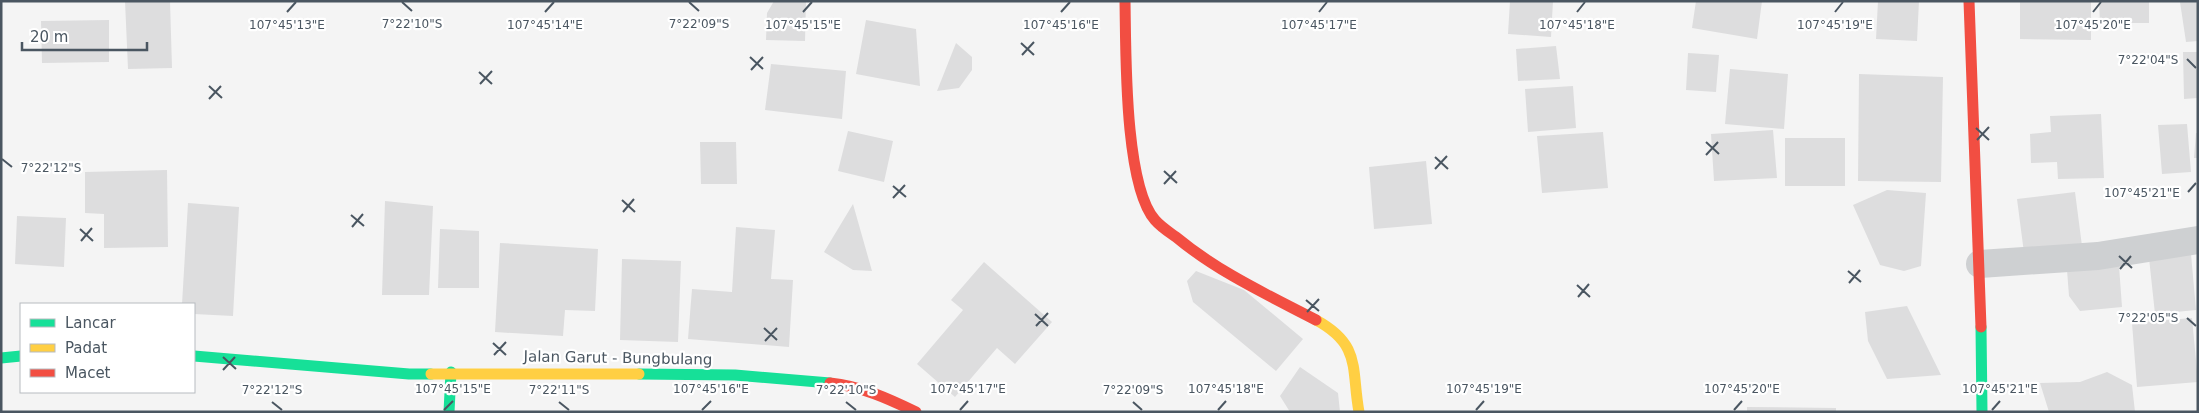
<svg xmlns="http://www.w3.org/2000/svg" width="2199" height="413" font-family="'DejaVu Sans',sans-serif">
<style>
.building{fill:#ddddde}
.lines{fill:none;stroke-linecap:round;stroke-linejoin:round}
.street{stroke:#ced0d2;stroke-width:28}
.fast{stroke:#16e098;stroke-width:11}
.slow{stroke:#ffcf43;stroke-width:11}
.jam{stroke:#f24e42;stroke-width:11}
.ticks{fill:none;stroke:#4a5661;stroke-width:2}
.labels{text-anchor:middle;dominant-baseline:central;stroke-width:4.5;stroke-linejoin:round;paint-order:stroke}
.street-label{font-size:15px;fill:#4a5661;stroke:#fff}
.ticks-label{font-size:12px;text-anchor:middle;fill:#4a5661;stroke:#fff;stroke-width:4.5;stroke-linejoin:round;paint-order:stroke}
</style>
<rect width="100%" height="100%" fill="#f4f4f4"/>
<!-- building -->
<path class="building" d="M125,1H170L172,68L128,69Z
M774,1L806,2L805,41L766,40L767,13Z
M1510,1H1553L1551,37L1508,34Z
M1696,1H1762L1757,39L1692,28Z
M1878,1H1919L1917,41L1876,39Z
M2020,1H2091V40L2020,39Z
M2099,1H2149V23H2100Z
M2198,1V41L2186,42L2180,2Z
M109,20V62L42,63L41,21Z
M866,20L916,29L920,86L856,74Z
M956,43L972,57V70L959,88L937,91Z
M1556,46L1560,79L1518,81L1516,49Z
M2183,52H2198V98L2184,99Z
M1688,53L1719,55L1716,92L1686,90Z
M771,64L846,71L842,119L765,110Z
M1730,69L1788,74L1784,129L1725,124Z
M1859,74L1943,77L1941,182L1858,181Z
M1573,86L1576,128L1528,132L1525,89Z
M2101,114L2104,178L2058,179L2057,162L2031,163L2030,134L2051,132L2050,116Z
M2187,124L2191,172L2162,174L2158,125Z
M1773,130L1777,178L1714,181L1711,134Z
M848,131L893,141L884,182L838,171Z
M1603,132L1608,188L1542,193L1537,136Z
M2196,133H2198V158H2194Z
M1785,138H1845V186H1785Z
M700,142H736L737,184H701Z
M1426,161L1432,224L1374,229L1369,167Z
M167,170L168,247L104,248V214L85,213V172Z
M1887,190L1926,193L1921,266L1904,271L1880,265L1853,205Z
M2075,192L2082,246L2024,253L2017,199Z
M385,201L433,206L429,295H382Z
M188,203L239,207L233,316L194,314V304H182Z
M853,204L872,271L853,270L824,252Z
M17,216L66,218L64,267L15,264Z
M736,227L775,230L771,279L793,280L789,347L688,339L692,289L732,292Z
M440,229L479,231V288H438Z
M500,243L598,249L595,311L565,310L563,336L495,332Z
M2191,254L2196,310L2155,314L2149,258Z
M622,259L681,261L678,342L620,340Z
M984,262L1052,322L1015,364L997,348L955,397L917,364L963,310L951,300Z
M2119,266L2122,307L2080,311L2069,296L2067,270Z
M1196,271L1244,290L1303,339L1276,371L1193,302L1187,281Z
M1907,306L1941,375L1887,379L1868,341L1865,312Z
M2192,318L2198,382L2137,387L2132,323Z
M1300,367L1338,393L1340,412H1290L1280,396Z
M2107,372L2132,385L2135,412H2049L2040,383L2080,382Z
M1747,407L1836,408V412H1747Z"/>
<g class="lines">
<!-- street -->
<path class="street" d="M1980,264L2098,256L2198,240"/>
<!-- fast -->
<path class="fast" d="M1981,327L1982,412
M194,356L409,374H431
M1,358L21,356
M639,374L735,375L830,383
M449,412L451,372"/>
<!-- slow -->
<path class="slow" d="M1316,320C1362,345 1351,369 1359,412
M431,374H639"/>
<!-- jam -->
<path class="jam" d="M1125,1C1126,50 1124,185 1155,220C1161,227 1169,232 1176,237C1218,272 1268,295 1316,320
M1969,1L1981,327
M830,383C861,386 889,399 916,412"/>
</g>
<!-- ticks -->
<path class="ticks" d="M402,2L412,11M689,2L699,11M287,12L296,2M545,12L554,2M803,12L812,2M1061,12L1070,2M1319,12L1327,2M1577,12L1585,2M1835,12L1843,2M2093,12L2101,2M1021,43L1034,55M1022,55L1034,42M750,57L763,69M2187,59L2196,68M751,70L763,57M479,72L492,84M480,84L492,71M209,86L222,98M209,99L221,86M1976,128L1989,140M1977,140L1989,127M1706,142L1719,154M1706,155L1718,142M1435,157L1448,169M2,159L12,167M1435,169L1447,156M1164,171L1177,183M1164,184L1176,171M893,186L906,197M2188,192L2196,183M893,198L905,185M622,200L635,212M623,212L634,199M351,215L364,226M352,227L363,214M80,229L93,241M81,241L92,228M2119,256L2132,268M2120,269L2131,256M1848,271L1861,282M1849,283L1860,270M1577,285L1590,297M1578,297L1589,284M1306,300L1319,311M1307,312L1319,299M1035,314L1048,326M2187,318L2196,326M1036,326L1048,313M764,328L777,340M765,341L777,328M493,343L506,355M494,355L506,342M223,357L236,369M223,370L235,357M272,402L282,410M559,402L569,410M846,402L856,410M1133,402L1142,410M444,410L453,401M702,410L711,401M960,410L968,401M1218,410L1226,401M1476,410L1484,401M1734,410L1742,401M1992,410L2000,401"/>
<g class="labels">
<!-- street labels -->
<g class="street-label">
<text transform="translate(618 358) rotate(1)">Jalan Garut - Bungbulang</text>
</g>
</g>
<g class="ticks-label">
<text x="412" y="28">7°22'10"S</text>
<text x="699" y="28">7°22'09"S</text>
<text x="287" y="29">107°45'13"E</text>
<text x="545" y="29">107°45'14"E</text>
<text x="803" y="29">107°45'15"E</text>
<text x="1577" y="29">107°45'18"E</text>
<text x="2093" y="29">107°45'20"E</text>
<text x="1061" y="29">107°45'16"E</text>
<text x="1319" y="29">107°45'17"E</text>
<text x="1835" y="29">107°45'19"E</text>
<text x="2148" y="64">7°22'04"S</text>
<text x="51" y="172">7°22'12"S</text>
<text x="2142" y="197">107°45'21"E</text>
<text x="2148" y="322">7°22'05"S</text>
<text x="453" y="393">107°45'15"E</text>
<text x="711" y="393">107°45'16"E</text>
<text x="968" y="393">107°45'17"E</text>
<text x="1226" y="393">107°45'18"E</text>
<text x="1484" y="393">107°45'19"E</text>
<text x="1742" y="393">107°45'20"E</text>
<text x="2000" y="393">107°45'21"E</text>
<text x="272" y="394">7°22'12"S</text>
<text x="559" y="394">7°22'11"S</text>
<text x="846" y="394">7°22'10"S</text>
<text x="1133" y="394">7°22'09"S</text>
</g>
<!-- border -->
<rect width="2199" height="413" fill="none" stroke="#4a5661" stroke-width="5"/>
<!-- legend -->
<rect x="20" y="303" width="175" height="90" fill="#ffffff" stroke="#b7bbc0"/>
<rect x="30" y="319" width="25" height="8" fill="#16e098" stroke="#b7bbc0"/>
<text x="65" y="328" font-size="15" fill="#4a5661">Lancar</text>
<rect x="30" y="344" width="25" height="8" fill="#ffcf43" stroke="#b7bbc0"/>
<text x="65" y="353" font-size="15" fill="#4a5661">Padat</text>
<rect x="30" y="369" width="25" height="8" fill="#f24e42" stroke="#b7bbc0"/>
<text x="65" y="378" font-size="15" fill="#4a5661">Macet</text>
<!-- scale -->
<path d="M22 42v8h125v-8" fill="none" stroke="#4a5661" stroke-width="2.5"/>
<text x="30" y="42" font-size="15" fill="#4a5661" stroke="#ffffff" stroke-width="4" paint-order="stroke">20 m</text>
</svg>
